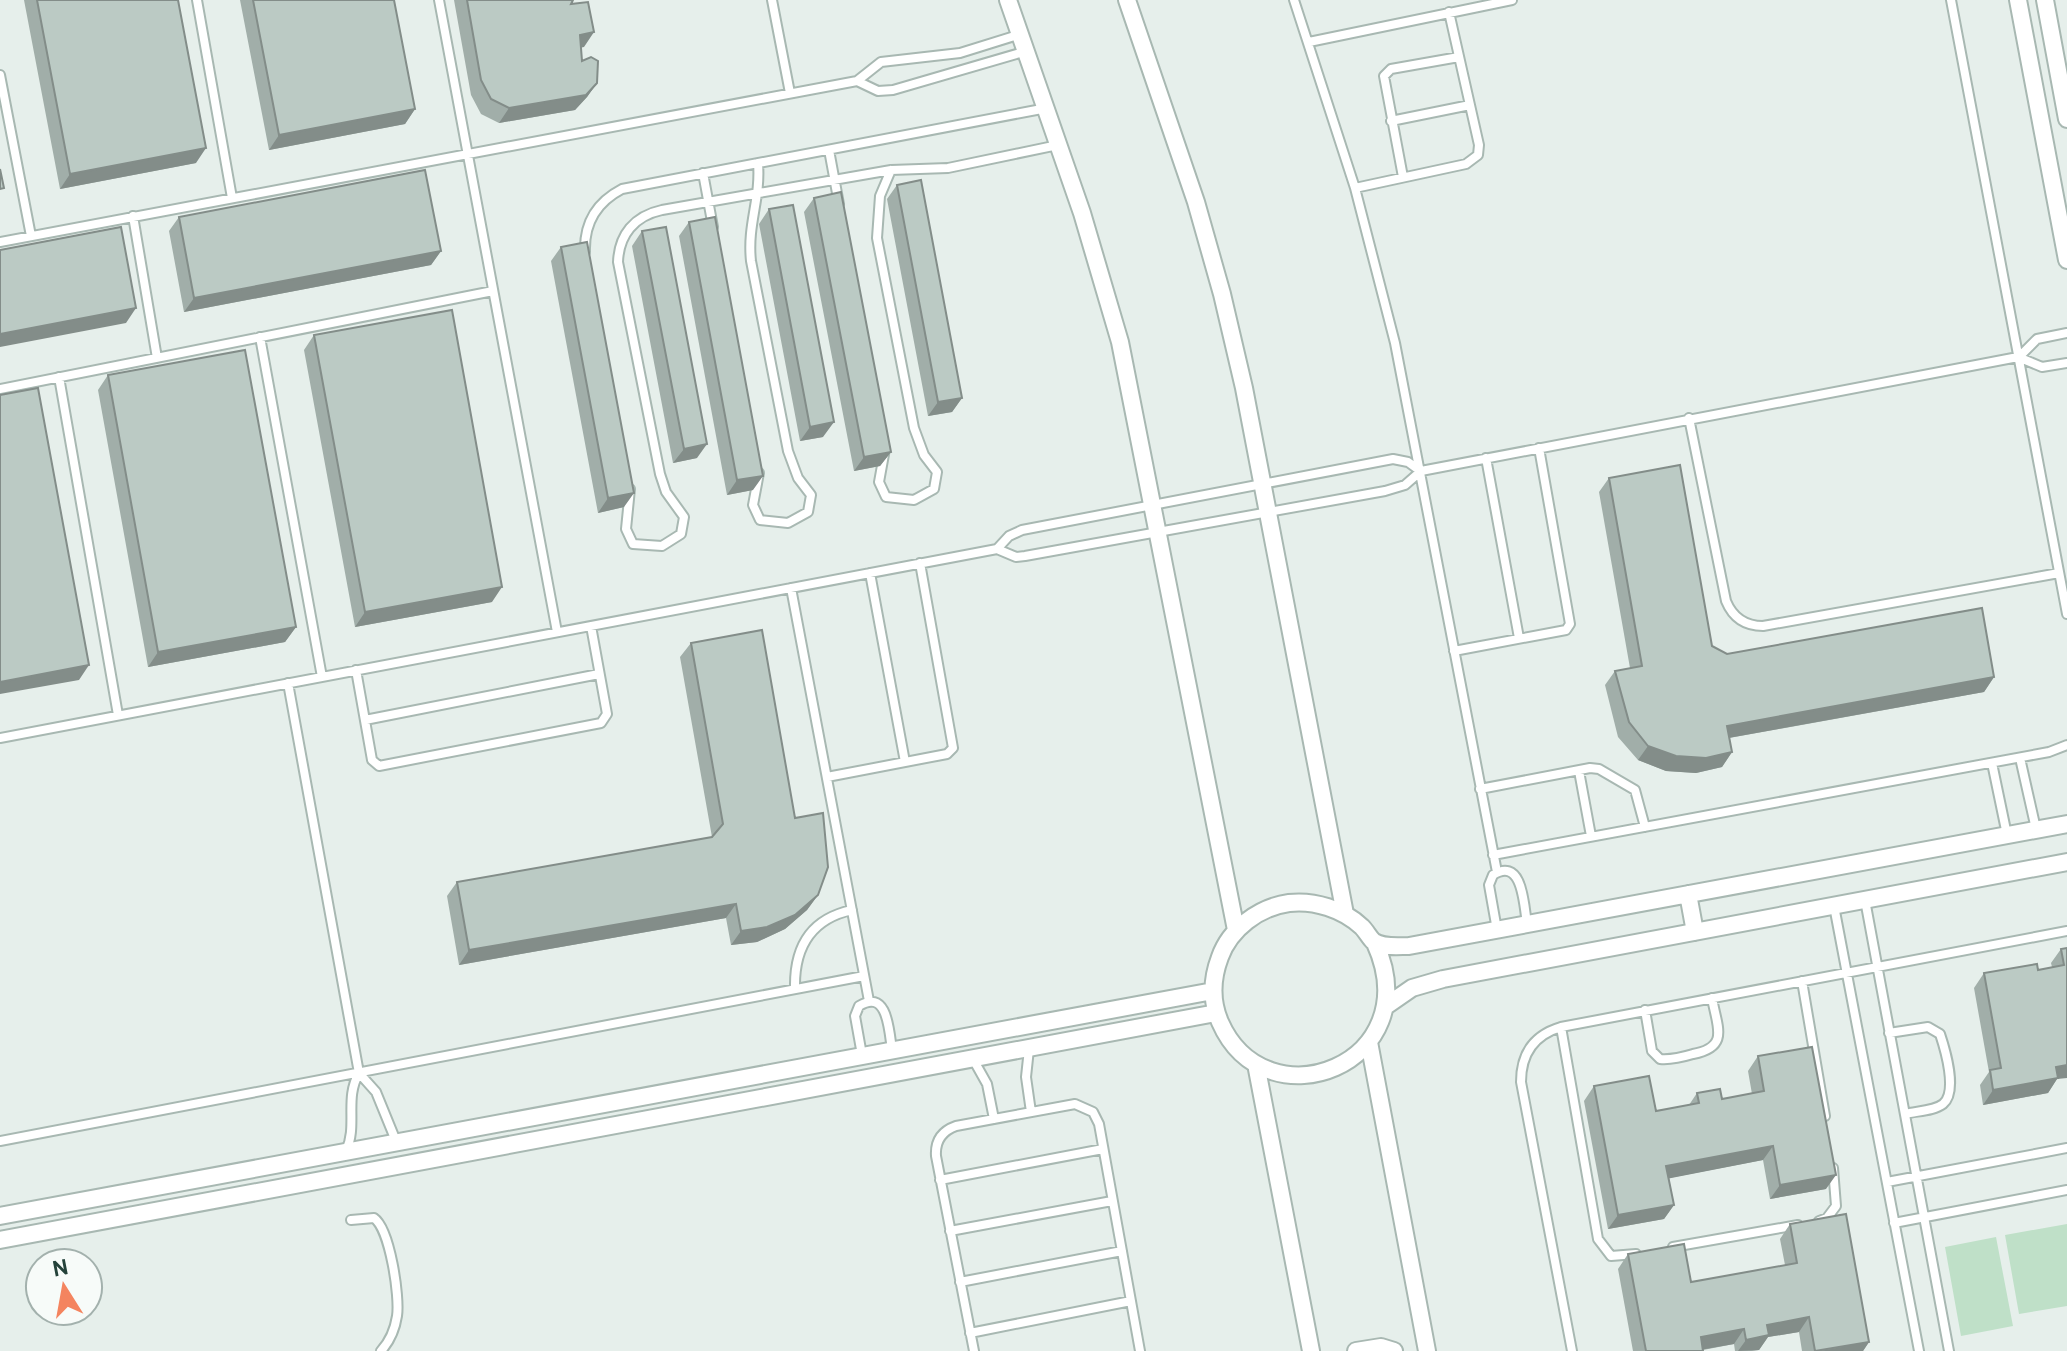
<svg xmlns="http://www.w3.org/2000/svg" width="2067" height="1351" font-family="Overpass,sans-serif">
<style>
.grass{fill:#bfe0c8}
.lines{fill:none;stroke-linecap:round;stroke-linejoin:round}
.lane-casing{stroke:#a8b8b2;stroke-width:12}
.street-casing{stroke:#a8b8b2;stroke-width:20}
.lane{stroke:#fff;stroke-width:8}
.street{stroke:#fff;stroke-width:16}
.wall{fill:#a1aea9}
.shaded-wall{fill:#838d89}
.building{fill:#bbcac4;stroke:#838d89;stroke-width:2}
</style>
<rect width="100%" height="100%" fill="#e6efeb"/>
<!-- grass -->
<path class="grass" d="M2067,1224V1306L2019,1314L2005,1235Z
M1996,1237L2013,1326L1961,1336L1945,1247Z"/>
<g class="lines">
<!-- lane casing -->
<g class="lane-casing">
<path id="lane" d="M197,0L232,198
M439,0L557,632
M772,0L790,93
M1294,0L1355,188L1395,343L1497,872
M1951,0L2067,614
M1309,42L1512,0
M0,75L31,236
M857,81L878,91L893,90L1027,51
M1391,121L1470,105
M829,150L839,204
M758,163C761,199 747,224 751,261L788,451L798,478L811,495L808,512L788,523L760,520L753,505L759,473
M703,173L713,227
M1403,177L1384,76L1391,69L1459,57
M1355,188L1466,164L1478,155L1479,145L1449,12
M133,216L157,358
M0,242L857,81L881,62L960,53L1021,34
M585,252C584,223 597,202 622,189L1047,108
M260,337L322,677
M2019,357L2037,339L2067,333
M59,377L118,715
M0,389L493,291
M1689,418L1726,601C1733,618 1745,626 1763,626L2059,573
M885,449L879,482L886,497L914,500L934,489L937,472L924,455L914,428L877,238L880,196L891,170
M1486,458L1519,638
M630,489L626,529L633,544L662,546L681,534L684,517L666,492L660,474L618,262C619,235 634,216 662,210L891,170L948,168L1058,145
M997,549L1009,536L1022,530L1393,459L1408,462L1419,470
M870,573L905,762
M791,588L869,1001
M1454,651L1566,630L1570,624L1539,448
M356,670L372,760L379,766L601,723L607,714L591,626
M288,683L359,1073L376,1092L396,1141
M365,720L599,674
M0,738L997,549L1016,557L1025,556L1385,491L1405,485L1421,471L2018,357L2042,367L2067,363
M2020,758L2036,829
M1992,763L2007,835
M1579,771L1591,836
M827,777L947,754L953,748L920,563
M1480,789L1590,768L1599,769L1635,790L1645,827
M1493,855L2049,752L2067,745
M1865,900L1949,1351
M1834,906L1919,1351
M1497,930L1489,885L1493,875C1523,856 1524,906 1527,924
M1802,981L1825,1116
M795,989C794,948 810,919 852,910
M1645,1010L1652,1051L1660,1059C1671,1060 1683,1057 1693,1054C1730,1047 1717,1027 1712,998
M1561,1027L1598,1239L1611,1256L1636,1254
M1889,1033L1928,1027L1940,1034C1945,1049 1958,1092 1943,1104C1934,1111 1916,1111 1905,1114
M1029,1049L1026,1077L1031,1112
M862,1055L855,1016L859,1006C888,988 889,1031 892,1050
M973,1059L987,1084L994,1119
M0,1141L864,976
M346,1151C358,1125 344,1099 359,1073
M940,1180L1103,1149
M1887,1182L2067,1148
M351,1220L374,1218C390,1229 400,1297 397,1316C395,1329 390,1341 381,1351
M1819,1221L1827,1218L1836,1206L1833,1168
M1894,1223L2067,1190
M950,1231L1112,1201
M1673,1247L1798,1225
M960,1282L1122,1251
M970,1333L1131,1301
M974,1351L936,1156C935,1141 942,1131 956,1126L1075,1104L1093,1112L1099,1124L1140,1351
M1572,1351L1521,1082C1521,1054 1534,1035 1561,1027L2067,931"/>
</g>
<!-- street casing -->
<g class="street-casing">
<path id="street" d="M1008,0L1082,213L1120,342L1236,930
M1127,0L1196,202L1222,294L1244,388L1345,914
M2018,0L2067,260
M2045,0L2067,119
M1688,894L1695,932
M1375,943C1430,1064 1266,1127 1220,1022C1211,1001 1212,978 1220,957C1230,929 1259,907 1289,903C1314,900 1343,909 1362,927C1366,931 1369,937 1373,941C1382,948 1398,946 1409,946L2067,824
M1386,1006L1412,988L1443,979L2067,862
M1369,1042L1427,1351
M1256,1064L1311,1351
M0,1216L1213,991
M0,1240L1216,1013
M1356,1351L1381,1347L1394,1351"/>
</g>
<!-- lane -->
<use href="#lane" class="lane"/>
<!-- street -->
<use href="#street" class="street"/>
</g>
<!-- wall -->
<path class="wall" d="M24,0H178L196,163L60,189Z
M240,0H394L415,109L405,124L269,150Z
M454,0H573L571,4L584,47H581L582,61L597,83L587,97L575,110L499,123L481,114L471,95Z
M897,185L962,398L952,412L928,416L887,199Z
M814,198L891,452L880,466L854,471L804,212Z
M769,209L823,437L800,441L759,224Z
M179,217L441,251L431,265L184,312L169,231Z
M689,222L753,490L727,495L679,236Z
M642,231L697,458L673,463L632,246Z
M561,247L624,507L598,513L551,261Z
M314,335L492,602L355,627L304,350Z
M108,375L296,627L285,642L148,667L98,390Z
M1609,478L1712,646L1727,654L1994,677L1984,692L1729,738L1732,752L1722,767L1696,773L1666,771L1638,760L1618,737L1605,685L1615,671L1630,668L1599,492Z
M691,643L795,818L818,895L807,910L785,929L757,942L731,945L726,918L459,965L447,896L457,882L712,837L680,657Z
M2067,948L2057,1079L2048,1093L1983,1105L1980,1085L1989,1072L1974,988L1984,973L2038,970L2052,967L2051,963L2061,949Z
M1758,1056L1826,1189L1770,1199L1763,1160L1669,1178L1674,1205L1664,1219L1608,1229L1584,1101L1594,1086L1656,1111L1689,1105L1697,1093L1722,1099L1752,1094L1748,1071Z
M1790,1224L1869,1342L1863,1351H1802L1799,1332L1768,1337L1759,1350L1752,1351H1735L1734,1344L1703,1350V1351H1633L1618,1269L1628,1254L1691,1282L1785,1265L1780,1239Z"/>
<!-- shaded-wall -->
<path class="shaded-wall" d="M594,32L584,47L570,50L580,35Z
M597,83L587,97L575,110L499,123L509,108Z
M415,109L405,124L269,150L279,135Z
M206,148L196,163L60,189L70,174Z
M441,251L431,265L184,312L194,298Z
M136,308L126,323L0,347V334Z
M962,398L952,412L928,416L938,402Z
M834,422L823,437L800,441L810,427Z
M707,444L697,458L673,463L684,449Z
M891,452L880,466L854,471L864,457Z
M763,476L753,490L727,495L737,480Z
M634,493L624,507L598,513L608,498Z
M502,587L492,602L355,627L365,612Z
M296,627L285,642L148,667L158,652Z
M89,665L79,680L0,694V682Z
M1994,677L1984,692L1717,740L1727,726Z
M1648,746L1732,752L1722,767L1696,773L1666,771L1638,760Z
M818,895L807,910L785,929L757,942L731,945L741,931Z
M736,904L726,918L459,965L469,950Z
M2067,1065V1078L2057,1079L2048,1093L1983,1105L1993,1090L2056,1067Z
M1773,1146L1763,1160L1656,1181L1666,1166Z
M1836,1175L1826,1189L1770,1199L1780,1185Z
M1674,1205L1664,1219L1608,1229L1618,1215Z
M1809,1317L1799,1332L1768,1337L1759,1350L1738,1351L1746,1340L1767,1325Z
M1744,1329L1734,1344L1694,1351L1701,1337Z
M1869,1342L1863,1351H1820Z"/>
<!-- building -->
<path class="building" d="M37,0H178L206,148L70,174Z
M253,0H394L415,109L279,135Z
M467,0H573L571,4L588,2L594,32L580,35L582,61L591,57L598,61L597,83L586,95L509,108L491,99L481,80Z
M0,169L4,188L0,189Z
M425,170L441,251L194,298L179,217Z
M921,180L962,398L938,402L897,185Z
M841,192L891,452L864,457L814,198Z
M793,205L834,422L810,427L769,209Z
M715,217L763,476L737,480L689,222Z
M121,227L136,308L0,334V250Z
M666,227L707,444L684,449L642,231Z
M587,242L634,493L608,498L561,247Z
M452,310L502,587L365,612L314,335Z
M245,350L296,627L158,652L108,375Z
M38,388L89,665L0,682V395Z
M1680,465L1712,646L1727,654L1982,608L1994,677L1727,726L1732,752L1706,758L1676,756L1648,746L1629,722L1615,671L1642,666L1609,478Z
M762,630L795,818L823,813L828,867L818,895L795,915L767,927L741,931L736,904L469,950L457,882L712,837L723,824L691,643Z
M2067,948V1065L2056,1067L2058,1078L1993,1090L1990,1070L2001,1068L1984,973L2037,964L2038,970L2064,965L2061,949Z
M1812,1047L1836,1175L1780,1185L1773,1146L1666,1166L1674,1205L1618,1215L1594,1086L1649,1076L1656,1111L1699,1103L1697,1093L1720,1089L1722,1099L1764,1091L1758,1056Z
M1846,1214L1869,1342L1815,1351L1809,1317L1767,1325L1769,1335L1746,1340L1744,1329L1701,1337L1703,1351H1646L1628,1254L1684,1244L1691,1282L1797,1263L1790,1224Z"/>
<!-- north arrow -->
<g transform="translate(64 1287) rotate(349)"><circle r="38" fill="#f7fbf9" stroke="#a3b1ad" stroke-width="2"/>
<path d="M0-6L14 30L0 20L-14 30Z" fill="#f4845f"/>
<text y="-12" font-size="22" font-weight="bold" text-anchor="middle" fill="#24423a">N</text>
</g>
</svg>
